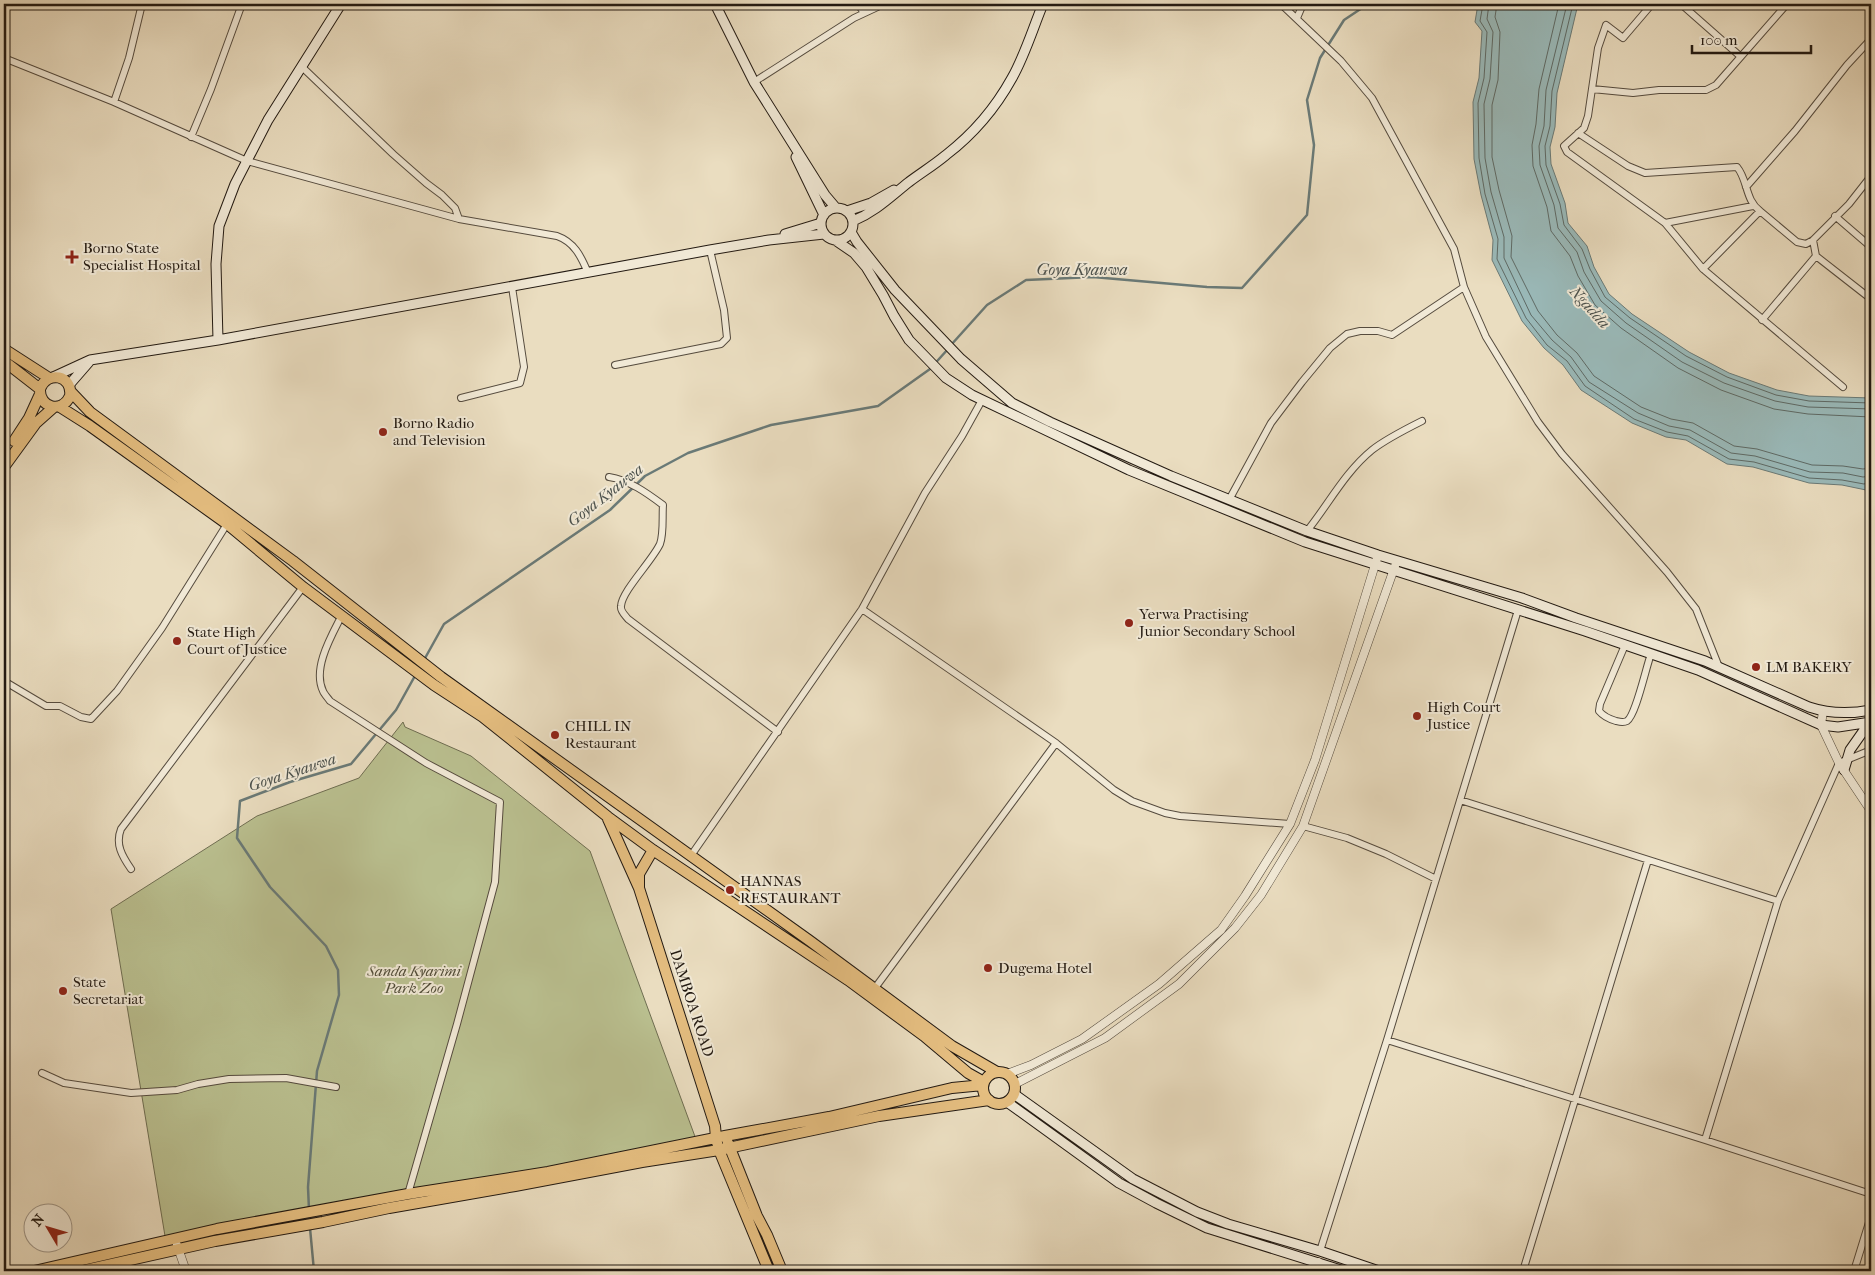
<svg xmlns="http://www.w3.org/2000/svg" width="1875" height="1275" font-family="'IM FELL French Canon',serif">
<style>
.green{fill:#bac090;stroke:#6e6d51}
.water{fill:#9ababa;stroke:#6a7a77}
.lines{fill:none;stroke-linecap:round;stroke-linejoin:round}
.shore{stroke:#5e6a66;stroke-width:1}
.stream{stroke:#6a7a77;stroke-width:2.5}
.minor-casing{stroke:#554b3e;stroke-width:8}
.tertiary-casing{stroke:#554b3e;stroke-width:9}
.secondary-casing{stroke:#231a12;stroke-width:11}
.primary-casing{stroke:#231a12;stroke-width:12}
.minor{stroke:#f1e9d6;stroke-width:6}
.tertiary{stroke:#f1e9d6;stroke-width:8}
.secondary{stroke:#f1e9d6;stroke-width:9}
.primary{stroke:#e5be80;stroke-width:10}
.poi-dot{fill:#8f2418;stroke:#f1e9d6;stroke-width:2}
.labels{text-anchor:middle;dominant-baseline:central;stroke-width:4;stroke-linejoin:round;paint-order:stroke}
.poi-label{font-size:15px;fill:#231a12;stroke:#f1e9d6;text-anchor:start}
.park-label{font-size:15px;font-style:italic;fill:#504c38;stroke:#f1e9d6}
.street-label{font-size:15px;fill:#231a12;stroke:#f1e9d6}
.water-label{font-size:16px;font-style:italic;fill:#4d524d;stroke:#f1e9d6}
</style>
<rect width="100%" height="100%" fill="#eaddc0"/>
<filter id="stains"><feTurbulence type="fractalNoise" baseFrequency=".004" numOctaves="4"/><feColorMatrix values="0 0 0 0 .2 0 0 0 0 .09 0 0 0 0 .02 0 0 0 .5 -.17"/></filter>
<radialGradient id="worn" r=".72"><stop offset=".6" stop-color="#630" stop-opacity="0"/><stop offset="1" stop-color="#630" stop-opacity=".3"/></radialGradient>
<!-- green -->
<path class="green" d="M403,722L405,727L471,756L590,851L697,1142L165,1236L111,909L257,816L359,778Z"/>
<!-- water -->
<path class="water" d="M1478,4H1578L1557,93L1555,127L1550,147L1551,164L1565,203L1568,223L1587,246L1594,267L1609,294L1632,314L1689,352L1729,373L1777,390L1809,396L1871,398V486L1866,490L1842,485L1809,483L1753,467L1727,464L1686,440L1666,437L1632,423L1581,390L1563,365L1544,348L1522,321L1492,260L1493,240L1481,195L1474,159L1473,102L1479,78L1482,31L1475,22Z"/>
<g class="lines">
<!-- shore -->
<path class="shore" d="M1483,4L1480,21L1487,32L1484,78L1478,103L1479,158L1485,194L1498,239L1497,259L1526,318L1547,345L1567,361L1585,386L1634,419L1667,432L1688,436L1729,459L1754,462L1809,478L1842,480L1864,484L1871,482
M1489,4L1487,19L1493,32L1490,79L1484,104L1485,158L1491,192L1504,237V258L1531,315L1552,340L1571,357L1589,382L1638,413L1669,426L1690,430L1731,453L1755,456L1810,472L1843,473L1863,477L1871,476
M1497,4L1495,17L1500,32L1498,80L1492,105V157L1499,190L1512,236L1511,257L1538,311L1557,335L1577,353L1594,376L1641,407L1671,419L1693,423L1734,446L1757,449L1812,465L1843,466L1863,469L1871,468
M1559,4L1539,89L1536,124L1532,145L1533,166L1547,207L1551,231L1570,256L1578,276L1595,305L1621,328L1678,368L1721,390L1774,409L1808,414L1871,417
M1567,4L1546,90L1544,126L1539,146L1540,165L1554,205L1558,228L1577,252L1584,272L1601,301L1626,323L1682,362L1724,383L1775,401L1808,407L1871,409
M1573,4L1552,91L1550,126L1545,146L1546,165L1560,204L1564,225L1582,249L1590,269L1605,297L1630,318L1686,356L1727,377L1776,395L1809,401L1871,403"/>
<!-- stream -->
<path class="stream" d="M951,345L987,305L1026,280L1093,277L1207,287L1242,288L1307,215L1314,145L1307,100L1320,58L1344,20L1368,4
M424,660L444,624L610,510L645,476L688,453L771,425L878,406L930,369L948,349
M309,1210L308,1187L317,1071L339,995L338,970L326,946L270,887L237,838L240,801L290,782L351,764L396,710L416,674
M310,1228L314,1271"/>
<!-- minor casing -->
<g class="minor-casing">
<path id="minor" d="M858,4L864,13
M1281,4L1341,61L1372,98L1454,249L1464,287L1486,337L1538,422L1562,454L1667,572L1696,609L1719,667
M1652,4L1623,38L1606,25L1598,48L1588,116L1584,128L1564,146L1567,152L1665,223L1703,269L1843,387
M1681,4L1740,56
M1297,18L1303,4
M4,58L114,102L247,161L459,219L557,236C574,242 581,256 588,273
M301,66L393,154L426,183L442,195L455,208L459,219
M754,82L854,18L884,4
M1592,89L1633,93L1659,90H1706L1716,85L1787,4
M114,102L129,58L142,4
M1578,133L1628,166L1645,173L1737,167C1748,180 1745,200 1760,211
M191,137L211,89L242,4
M1746,187L1795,131L1847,65L1871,39
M1835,216L1871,247
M1665,223L1753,206
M1816,256L1871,299
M1703,269L1760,211L1797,242L1806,244L1813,240L1849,204L1871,176
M1762,320L1816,256L1813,240
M615,365L721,344L727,338L724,310L710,250
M461,398L520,383L524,367L512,287
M609,477C629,480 647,493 663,505C662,517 664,533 660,544C652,561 622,591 621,606C620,611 625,615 628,619L778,732
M1229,500L1271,423L1302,382L1330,348L1347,334L1360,331H1378L1392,335L1464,287
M1307,531C1328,505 1345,472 1372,450C1386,439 1406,429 1422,421
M862,609L1056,743L1114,790L1132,801L1165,813L1180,816L1290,824
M342,615C332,635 312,668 323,691C324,694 328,698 330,701L426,763L500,802L495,882L457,1024L408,1194
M1625,645L1600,704L1599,711C1604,717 1609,719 1616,721C1620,722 1623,723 1627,721C1636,715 1646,667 1651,654
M4,681L46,706H60L81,717L91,719L117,691L162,628L227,524
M1460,800L1778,901
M1303,826L1347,838L1386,854L1436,879
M690,857L862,609L925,493L962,436L982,400
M131,869C122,856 115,844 121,829L303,587
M875,988L1056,743
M1387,1040L1705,1140L1871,1194
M42,1073L64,1083L131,1093L177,1090L198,1084L229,1079L286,1078L336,1087
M1705,1140L1778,901L1839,763L1871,750
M1320,1251L1387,1040L1518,610
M1523,1271L1648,860
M1854,1271L1871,1216"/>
</g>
<!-- tertiary casing -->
<g class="tertiary-casing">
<path id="tertiary" d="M1823,711L1821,725L1839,763L1871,811
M1007,1074L1031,1065L1082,1039L1159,984L1221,930L1245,896L1290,824L1315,760L1378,555
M1015,1084L1105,1038L1179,984L1235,928L1261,895L1303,826L1395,566
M177,1245L186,1271
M1316,1271L1318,1262"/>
</g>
<!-- secondary casing -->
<g class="secondary-casing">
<path id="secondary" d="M715,4L754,82L825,195L836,208
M796,157L824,215
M821 224a16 16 0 1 1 32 0a16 16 0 1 1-32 0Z
M847,211L871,203L894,190
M853,221C875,212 890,197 909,182C921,173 934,165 946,155C972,135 996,107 1012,78C1025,55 1033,28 1043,4
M851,232L857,242L895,290L961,359L1012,403L1050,422L1171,476L1307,531L1378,555L1522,598L1576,618L1705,661L1809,707C1830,714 1850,714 1871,710
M785,234L821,223
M835,240L854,253L866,267L883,295L894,316L909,340L946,378L972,395L1129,470L1305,542L1585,631L1698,670L1821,725L1838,727L1871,722
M218,340L216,264L219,226L235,184L268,120L341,4
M53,377L90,360L218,340L710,250L769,240L824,234
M69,385L89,362
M1844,770L1850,750L1869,723
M1014,1094L1133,1179L1197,1212L1228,1224L1320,1251L1379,1271
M1007,1102L1119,1183L1156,1203L1207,1228L1344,1271"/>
</g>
<!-- primary casing -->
<g class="primary-casing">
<path id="primary" d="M4,349L49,378
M4,361L40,389C39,408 62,414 70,396C73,375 47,370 40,389
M71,392L90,412L293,561L441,677L810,941L952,1046L997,1072
M60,407L90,426L227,524L303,587L434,685L483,717L608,817L653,850L848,980L924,1036L968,1073L984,1082
M14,441L29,418L40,394
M4,467L36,423L54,407
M608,819L639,888L715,1126L716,1138L719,1150L769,1271
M639,887V874L653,850
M983 1088a16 16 0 1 1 32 0a16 16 0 1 1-32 0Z
M728,1143L757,1216L767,1235L782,1271
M34,1271L217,1229L408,1194L548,1172L725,1136L829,1117L952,1088L983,1085
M81,1271L215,1241L323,1222L389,1208L515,1186L642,1162L719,1150L879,1116L989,1100"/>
</g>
<!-- minor -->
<use href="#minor" class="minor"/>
<!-- tertiary -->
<use href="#tertiary" class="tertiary"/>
<!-- secondary -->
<use href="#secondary" class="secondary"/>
<!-- primary -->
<use href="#primary" class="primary"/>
</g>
<!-- markers -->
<g class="poi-dot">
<path d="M69.5 249.5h5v5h5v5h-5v5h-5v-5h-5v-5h5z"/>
<circle cx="383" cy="432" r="5"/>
<circle cx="1129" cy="623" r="5"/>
<circle cx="177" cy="641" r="5"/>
<circle cx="1756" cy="667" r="5"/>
<circle cx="1417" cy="716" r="5"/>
<circle cx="555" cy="735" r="5"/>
<circle cx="730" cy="890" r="5"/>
<circle cx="988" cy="968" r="5"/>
<circle cx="63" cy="991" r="5"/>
</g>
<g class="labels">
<!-- poi labels -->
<g class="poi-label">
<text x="83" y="248">Borno State<tspan x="83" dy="17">Specialist Hospital</tspan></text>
<text x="393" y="423">Borno Radio<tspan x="393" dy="17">and Television</tspan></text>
<text x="1139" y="614">Yerwa Practising<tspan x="1139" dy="17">Junior Secondary School</tspan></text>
<text x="187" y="632">State High<tspan x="187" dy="17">Court of Justice</tspan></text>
<text x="1766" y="667">LM BAKERY</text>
<text x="1427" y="707">High Court<tspan x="1427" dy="17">Justice</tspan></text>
<text x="565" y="726">CHILL IN<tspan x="565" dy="17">Restaurant</tspan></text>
<text x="740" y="881">HANNAS<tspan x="740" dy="17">RESTAURANT</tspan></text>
<text x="998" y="968">Dugema Hotel</text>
<text x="73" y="982">State<tspan x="73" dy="17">Secretariat</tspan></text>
</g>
<!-- park labels -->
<g class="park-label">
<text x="414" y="971">Sanda Kyarimi<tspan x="414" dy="17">Park Zoo</tspan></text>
</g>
<!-- street labels -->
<g class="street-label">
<text transform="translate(692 1003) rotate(72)">DAMBOA ROAD</text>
</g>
<!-- water labels -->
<g class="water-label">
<text x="1082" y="269">Goya Kyauwa</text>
<text transform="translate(1590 307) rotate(48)">Ngadda</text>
<text transform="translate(605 495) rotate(-38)">Goya Kyauwa</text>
<text transform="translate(292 772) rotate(-18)">Goya Kyauwa</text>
</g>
</g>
<!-- margin -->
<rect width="1875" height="1275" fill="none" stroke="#eaddc0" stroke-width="20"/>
<rect x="5" y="5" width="1865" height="1265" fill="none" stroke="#231a12" stroke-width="2.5"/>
<rect x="10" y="10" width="1855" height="1255" fill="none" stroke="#231a12"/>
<!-- north arrow -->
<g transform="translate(48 1228) rotate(308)"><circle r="24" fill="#f1e9d6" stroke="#9f9688"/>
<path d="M0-4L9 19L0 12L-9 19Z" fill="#8f2418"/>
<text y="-8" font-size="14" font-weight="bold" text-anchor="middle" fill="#231a12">N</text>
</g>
<!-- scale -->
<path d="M1692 45v8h119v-8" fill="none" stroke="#231a12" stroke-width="2.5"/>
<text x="1700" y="45" font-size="15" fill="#231a12" stroke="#f1e9d6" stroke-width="4" paint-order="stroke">100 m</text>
<rect width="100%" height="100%" filter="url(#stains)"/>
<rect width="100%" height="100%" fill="url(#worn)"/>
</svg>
